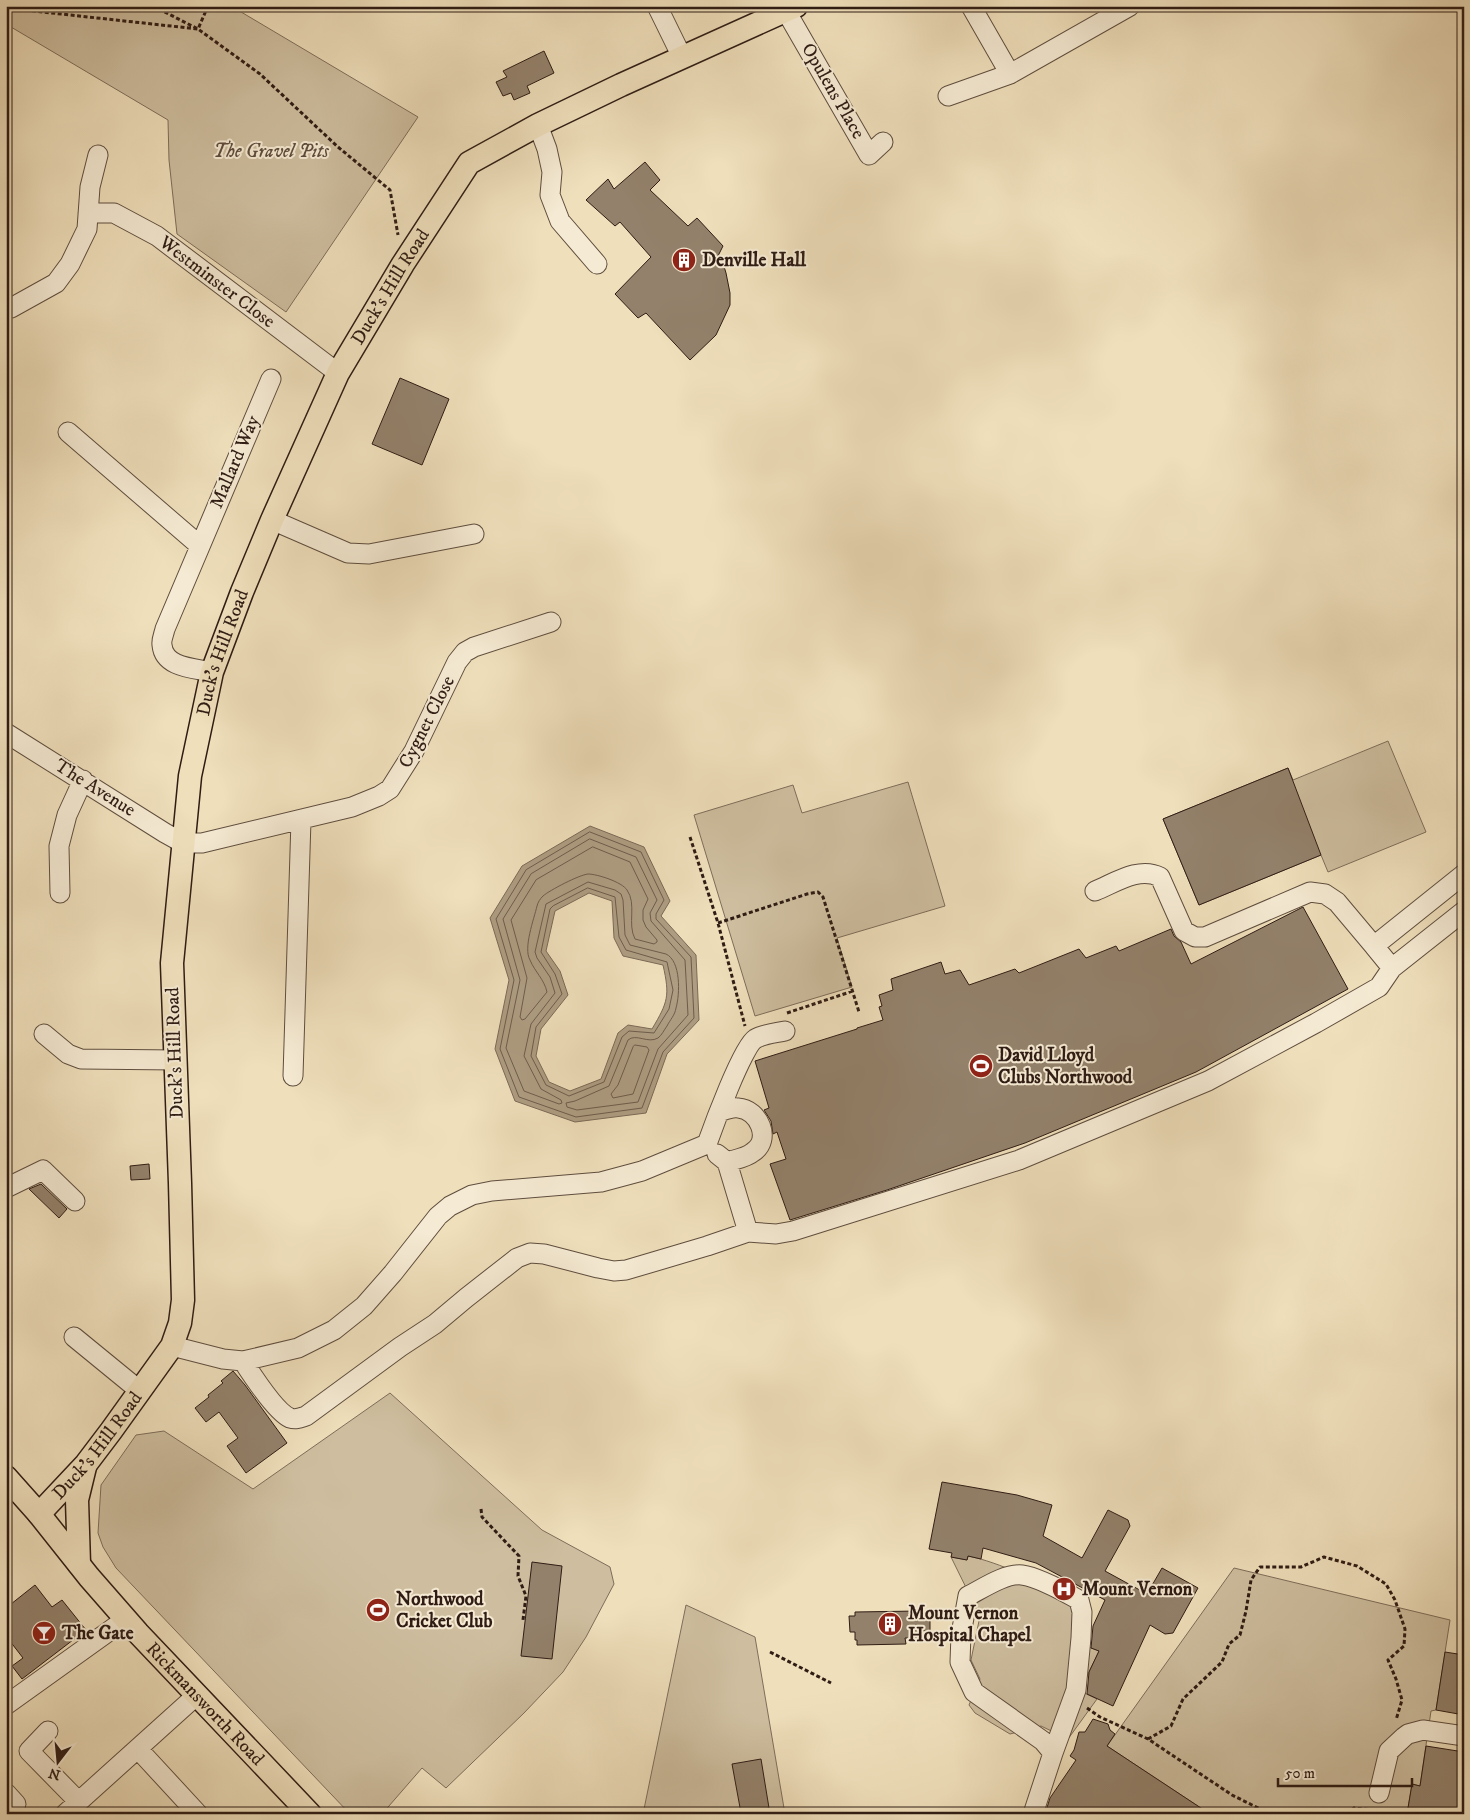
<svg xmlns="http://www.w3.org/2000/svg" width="1470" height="1820" font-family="'IM FELL DW Pica',serif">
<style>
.green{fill:#cebe9f;stroke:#7e6d5a}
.water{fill:#ae9d82;stroke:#7b6956;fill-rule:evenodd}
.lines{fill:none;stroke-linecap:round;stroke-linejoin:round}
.shore{stroke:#6e5c4b;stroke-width:1}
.building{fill:#93816b;stroke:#2f1c14}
.minor-casing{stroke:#5f4d3e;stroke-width:21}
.major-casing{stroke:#2f1c14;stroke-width:25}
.path{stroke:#2f1c14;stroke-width:3;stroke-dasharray:4 2.5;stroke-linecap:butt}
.minor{stroke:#f5ead3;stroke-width:19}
.major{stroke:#efdfbb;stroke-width:22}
.labels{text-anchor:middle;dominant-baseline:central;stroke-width:4;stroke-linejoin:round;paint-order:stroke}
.street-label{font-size:19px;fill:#2f1c14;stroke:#f5ead3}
.park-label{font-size:19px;font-style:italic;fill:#5f4d3e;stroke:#f5ead3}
.poi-label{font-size:19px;font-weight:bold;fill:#2f1c14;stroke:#f5ead3;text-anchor:start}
</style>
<rect width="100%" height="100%" fill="#efdfbb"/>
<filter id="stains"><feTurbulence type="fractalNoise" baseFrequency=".004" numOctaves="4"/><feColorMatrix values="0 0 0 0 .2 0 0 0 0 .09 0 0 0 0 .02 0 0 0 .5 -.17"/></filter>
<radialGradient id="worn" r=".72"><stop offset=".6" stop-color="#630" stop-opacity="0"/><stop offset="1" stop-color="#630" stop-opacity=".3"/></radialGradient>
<!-- green -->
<path class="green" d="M6,6H231L418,117L286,312L177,234L169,160L168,120L11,27L6,28Z
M1388,741L1426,832L1328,872L1321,855L1199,905L1163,819L1288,768L1293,780Z
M908,782L945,906L837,938L852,987L755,1016L694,815L793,785L802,813Z
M390,1393L542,1530L610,1567L614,1584L586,1637L563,1672L524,1713L446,1788L422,1768L382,1814H350L116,1568L103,1547L98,1533L101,1485L136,1435L164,1431L253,1489Z
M968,1556C999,1562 1042,1583 1070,1598L1084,1645L1099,1651L1080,1691L1097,1699L1068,1739L1041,1726L1010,1734L975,1713L969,1705L980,1679L971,1660L980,1616L951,1557L967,1560Z
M1234,1568L1450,1620L1436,1710L1431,1711L1420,1786L1412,1784L1407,1814H1210L1107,1746Z
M686,1605L755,1637L785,1814H643Z"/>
<!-- water -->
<path class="water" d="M590,826L644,847L670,901L661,916L696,955L699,1020L667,1054L646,1113L575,1122L515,1101L495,1049L509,980L490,918L522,866ZM589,893L612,901L614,938L623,956L663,965C670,996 668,1002 652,1029L628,1025L618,1033L601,1079L570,1091L549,1082L536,1056L541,1029L568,995L560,971L546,951L555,911Z"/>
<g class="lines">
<!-- shore -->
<path class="shore" d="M590,832L641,852L664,900L656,914V919L691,957L694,1018L663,1052L642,1108L576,1117L519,1097L500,1049L514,980L496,919L526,870Z
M590,839L636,857L657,900L650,913L651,921L685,960L688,1015L658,1049L638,1102L577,1110L567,1107L566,1103L575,1101L609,1086L628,1040C636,1033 648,1044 658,1038C662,1035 664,1030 667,1026C670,1020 675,1015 676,1008C680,994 681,961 666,954L630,945L625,935L623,900L621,894L615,890L588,882L546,904L535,952L537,958L550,977L555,993L531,1024L524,1056L541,1089L561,1100L562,1103L559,1104L524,1091L506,1048L520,980L503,919L531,874Z
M593,847L630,862L648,899L643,910V920L646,927L657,940V942L654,944L635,939C627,924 637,904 627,890C622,882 597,874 588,874C579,875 550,890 543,896C540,899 538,902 537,906C534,919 523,948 530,960C535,972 544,979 547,992L525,1019L522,1020L520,1017L527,978L511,920L536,880Z
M588,888L615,897L619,937L626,950L667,962L673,990L669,1009L654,1033L629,1031L622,1037L604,1082L569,1096L546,1085L531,1056L536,1027L562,994L555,974L541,952L550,909L553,906Z
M635,1045L647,1047L649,1050L633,1094L613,1098L611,1094L618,1085L633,1047Z"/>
</g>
<!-- building -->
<path class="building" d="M544,51L554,73L527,86L530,93L514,100L511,93L503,96L496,82L507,77L503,71Z
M645,162L660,180L650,190L688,226L697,218L723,246L718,256L723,263L726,273L730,293V305L716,335L690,360L646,313L638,318L615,294L651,257L620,222L615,226L586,200L608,179L614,189Z
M400,378L449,399L422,465L372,444Z
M1288,768L1321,855L1199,905L1163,819Z
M1303,907L1348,989L1196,1072L1025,1143L887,1190L790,1220L770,1164L786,1159L777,1132L773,1134L771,1121L764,1110L769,1108L755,1061L857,1029V1028L883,1020L879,1007L882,1006L879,995L893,990L891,979L941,962L945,974L960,970L969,985L1015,969L1019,973L1079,949L1086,958L1116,946L1119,951L1171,929L1174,936L1181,942L1191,964Z
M149,1164L150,1179L131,1180L130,1166Z
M41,1184L67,1209L59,1218L29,1189Z
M233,1371L245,1385L287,1443L246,1473L227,1446L238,1438L219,1412L206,1422L195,1408L209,1397L208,1395L223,1383L221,1381Z
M942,1482L1017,1495L1052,1505L1043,1536L1082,1558L1108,1510L1128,1520L1130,1526L1105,1571L1147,1594L1162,1568L1198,1588L1173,1633L1165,1634L1150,1625L1113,1706L1087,1694L1089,1672L1099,1651L1091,1648L1093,1626L1105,1600L1036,1563L983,1548L981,1559L968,1556L967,1560L951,1557L952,1553L929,1549Z
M532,1562L562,1566L552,1659L521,1656Z
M35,1585L52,1607L62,1600L86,1630L22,1679L12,1666L23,1658L6,1636V1608Z
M918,1611V1618H930V1631H918V1638H905L906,1644L857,1645V1640H855V1632H850L849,1616H855V1612Z
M1445,1652L1464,1655V1715L1436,1710Z
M1093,1719L1108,1724L1110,1730L1115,1734L1107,1746L1210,1814H1045L1050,1798L1076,1760L1070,1756L1074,1750L1079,1732H1085Z
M1426,1746L1464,1752V1814H1407L1412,1784L1420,1786Z
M761,1759L769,1808L741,1813L732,1764Z"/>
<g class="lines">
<!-- minor casing -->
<g class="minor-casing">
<path id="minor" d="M657,6L682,57
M971,6L1010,74
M786,11L869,155L883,142
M948,96L1010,74L1130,6
M538,125L547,149L552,172L550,195L560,221L597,264
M88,213H114L157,236L338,373
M11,308L56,283L70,264L87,229L90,187L98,155
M68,432L199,545
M272,520L348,553L369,554L474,534
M212,672C194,668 164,668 162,645C161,640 164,634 165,629L271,379
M6,733L165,833L183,843H202L352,807L379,796L390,789L414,751L457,662L465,652L474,647L551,622
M1095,891C1115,883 1139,866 1160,877L1184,931L1195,937H1205L1310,892L1325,894L1337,902L1374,946
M60,893L59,846L67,815L83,780
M1392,968L1374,946L1464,874
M44,1034L68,1054L81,1059L176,1060
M293,1076L301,820
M719,1112C725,1110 732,1107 738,1108C759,1109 772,1140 753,1152C746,1158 736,1159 727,1162
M717,1154L727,1162L748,1232
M6,1188L43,1170L75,1201
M74,1337L140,1391
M172,1346L223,1359L243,1361L298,1348L334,1330L364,1306L393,1273L438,1216L450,1206L472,1195L492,1191L601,1182L642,1171L707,1144C713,1127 743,1046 755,1039C763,1034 776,1033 785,1031
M243,1361C252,1375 276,1412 290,1418C296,1420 300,1418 306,1416L400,1347L435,1324L466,1298L517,1258L530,1253L544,1254L598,1268L614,1271L626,1270L707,1246L748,1232L776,1234L793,1231L1019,1160L1208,1081L1316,1023L1379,987L1392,968L1464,911
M6,1705L126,1619
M48,1731L29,1751L79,1802
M138,1749L198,1814
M6,1793L16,1804
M1379,1793L1389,1751L1404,1737L1408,1734L1423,1730L1464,1736
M65,1814L197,1695
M1033,1814L1053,1753L1043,1741L974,1692L960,1662L961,1634L968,1596C982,1589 1005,1573 1022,1575C1037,1577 1065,1592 1079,1600L1082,1612L1081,1638L1076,1690L1053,1753"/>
</g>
<!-- major casing -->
<g class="major-casing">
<g id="major">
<path id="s1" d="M6,1477L39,1514L89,1577L138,1633L310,1814"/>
<path id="s2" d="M39,1514L86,1464L111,1431L172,1346L180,1323L183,1300L180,1183L172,963L190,776L212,672L242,592L272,520L338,373L403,264L469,163L538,125L621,85L796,6"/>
<path d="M79,1564L77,1500L85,1467"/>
</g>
</g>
<!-- path -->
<path class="path" d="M153,6L198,29L260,74L338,147L390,190L398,235
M6,8L198,29L208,6
M690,837L718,923L745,1026
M718,923L807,894L818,892L823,897L859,1012
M787,1013L853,991
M481,1509L482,1517L519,1556L518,1576L526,1596L523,1620
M770,1652L831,1683
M1087,1708L1100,1717L1148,1739L1232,1795L1270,1814
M1148,1739L1171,1726L1183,1699L1222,1662L1229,1644L1240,1635L1246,1611L1251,1580L1260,1567H1301L1324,1557L1357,1566L1386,1584L1395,1600L1405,1629L1404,1646L1388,1660L1396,1679L1402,1700L1396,1720
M367,1814L370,1808
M1347,1814L1354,1808L1374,1810"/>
<!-- minor -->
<use href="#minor" class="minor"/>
<!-- major -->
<use href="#major" class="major"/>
</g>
<!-- icons -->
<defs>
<g id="building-disc" transform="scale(1.25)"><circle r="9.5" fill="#8f2418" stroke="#f5ead3"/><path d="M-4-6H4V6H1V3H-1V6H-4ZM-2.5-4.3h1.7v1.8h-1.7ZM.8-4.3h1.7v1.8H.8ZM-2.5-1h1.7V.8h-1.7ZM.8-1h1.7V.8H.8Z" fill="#fff"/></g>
<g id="stadium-disc" transform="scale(1.25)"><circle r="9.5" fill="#8f2418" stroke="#f5ead3"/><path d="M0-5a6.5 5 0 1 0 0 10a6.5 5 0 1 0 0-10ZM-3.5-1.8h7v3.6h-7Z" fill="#fff"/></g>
<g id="hospital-disc" transform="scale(1.25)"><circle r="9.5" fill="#8f2418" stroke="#f5ead3"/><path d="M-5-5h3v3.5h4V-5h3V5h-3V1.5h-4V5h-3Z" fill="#fff"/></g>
<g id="bar-disc" transform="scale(1.25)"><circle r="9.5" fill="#8f2418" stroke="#f5ead3"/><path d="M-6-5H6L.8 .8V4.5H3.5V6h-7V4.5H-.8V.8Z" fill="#fff"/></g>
</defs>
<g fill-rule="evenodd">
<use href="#building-disc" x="684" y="260"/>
<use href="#stadium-disc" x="981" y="1066"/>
<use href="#hospital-disc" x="1064" y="1589"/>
<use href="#stadium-disc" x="378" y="1610"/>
<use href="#building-disc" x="890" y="1624"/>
<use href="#bar-disc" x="44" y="1633"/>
</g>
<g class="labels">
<!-- street labels -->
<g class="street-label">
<text transform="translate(833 91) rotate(60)">Opulens Place</text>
<text transform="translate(217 282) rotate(37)">Westminster Close</text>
<text stroke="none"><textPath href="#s2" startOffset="1319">Duck's Hill Road</textPath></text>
<text transform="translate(235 462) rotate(-67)">Mallard Way</text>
<text stroke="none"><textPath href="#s2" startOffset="915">Duck's Hill Road</textPath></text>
<text transform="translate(427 722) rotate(-63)">Cygnet Close</text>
<text transform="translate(95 788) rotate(32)">The Avenue</text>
<text transform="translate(175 1053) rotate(-92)">Duck's Hill Road</text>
<text stroke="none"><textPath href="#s2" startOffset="90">Duck's Hill Road</textPath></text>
<text stroke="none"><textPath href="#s1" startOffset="302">Rickmansworth Road</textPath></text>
</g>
<!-- park labels -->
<g class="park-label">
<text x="271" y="151">The Gravel Pits</text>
</g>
<!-- poi labels -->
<g class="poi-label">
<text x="702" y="260">Denville Hall</text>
<text x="998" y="1055">David Lloyd<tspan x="998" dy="22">Clubs Northwood</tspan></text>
<text x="1082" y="1589">Mount Vernon</text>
<text x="396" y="1599">Northwood<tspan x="396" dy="22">Cricket Club</tspan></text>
<text x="908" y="1613">Mount Vernon<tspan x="908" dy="22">Hospital Chapel</tspan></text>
<text x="62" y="1633">The Gate</text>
</g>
</g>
<!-- margin -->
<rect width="1470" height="1820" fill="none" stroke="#efdfbb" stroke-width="25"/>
<rect x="8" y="8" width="1455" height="1805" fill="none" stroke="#2f1c14" stroke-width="2.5"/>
<rect x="12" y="12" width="1445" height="1795" fill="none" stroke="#2f1c14"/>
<!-- north arrow -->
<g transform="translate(58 1762) rotate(196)" stroke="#f5ead3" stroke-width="4" paint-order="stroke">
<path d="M0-4L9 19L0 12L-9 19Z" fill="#2f1c14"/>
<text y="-8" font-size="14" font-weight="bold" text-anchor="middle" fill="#2f1c14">N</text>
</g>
<!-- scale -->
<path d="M1278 1778v8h134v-8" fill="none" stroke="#2f1c14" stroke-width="2.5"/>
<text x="1285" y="1778" font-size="15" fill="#2f1c14" stroke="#f5ead3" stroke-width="4" paint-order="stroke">50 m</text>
<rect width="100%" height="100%" filter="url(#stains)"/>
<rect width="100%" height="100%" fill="url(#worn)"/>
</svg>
